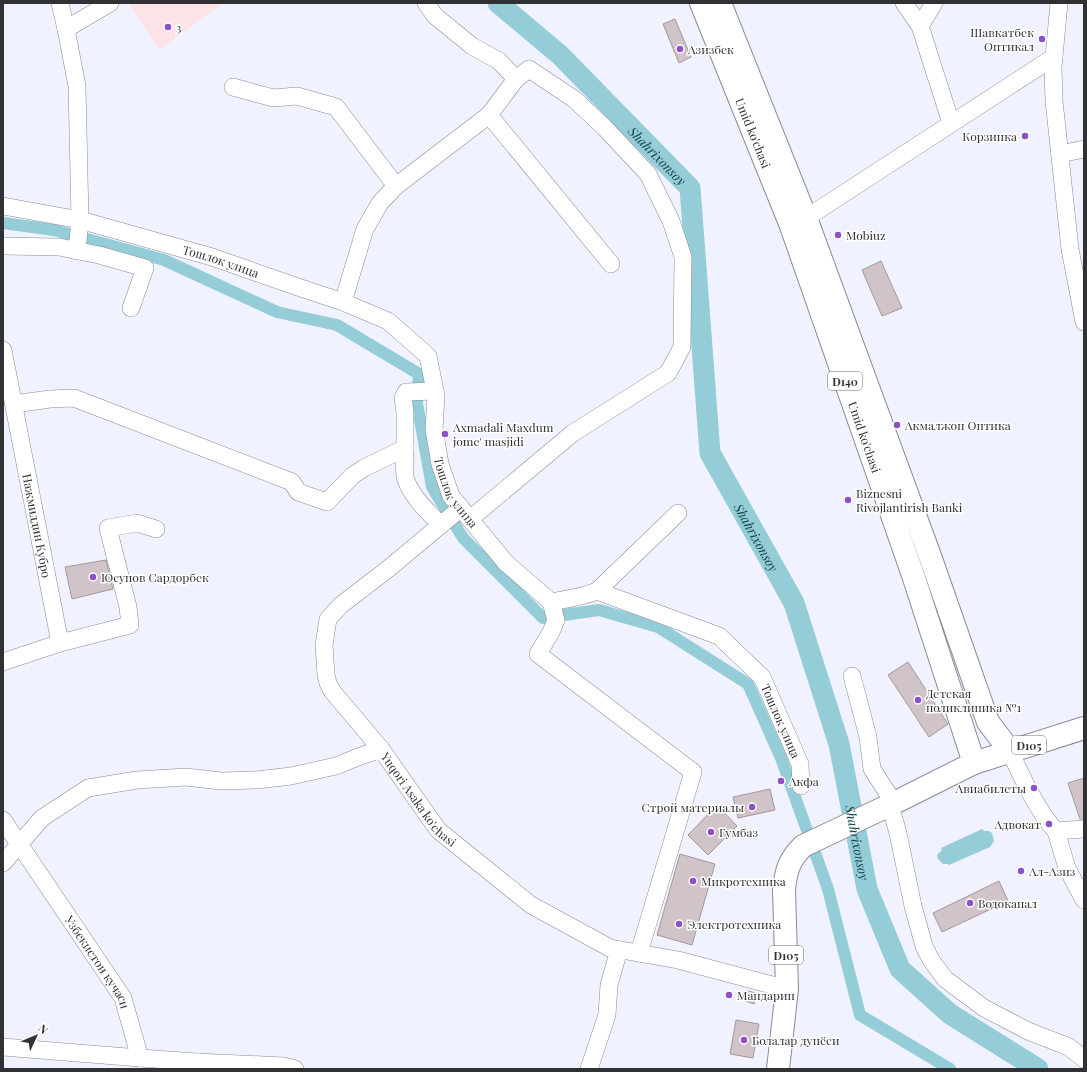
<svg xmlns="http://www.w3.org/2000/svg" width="1087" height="1072" font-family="'Playfair Display',serif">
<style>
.education{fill:#fde2e6}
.water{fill:#94cdd7}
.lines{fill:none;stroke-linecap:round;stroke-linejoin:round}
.canal{stroke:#94cdd7;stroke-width:12}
.river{stroke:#94cdd7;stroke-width:21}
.building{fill:#d1c4c9;stroke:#a3979c}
.minor-casing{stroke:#878b95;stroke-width:18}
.major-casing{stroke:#878b95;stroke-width:24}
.highway-casing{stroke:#878b95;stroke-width:24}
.minor{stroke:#fff;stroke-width:17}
.major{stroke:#fff;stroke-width:22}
.highway{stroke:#fff;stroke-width:22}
.poi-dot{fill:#8c50c7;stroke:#fff;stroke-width:1.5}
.labels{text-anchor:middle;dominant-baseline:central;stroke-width:3;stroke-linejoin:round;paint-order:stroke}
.shield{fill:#fff;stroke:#6e6f72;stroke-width:1}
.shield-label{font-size:11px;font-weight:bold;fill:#303135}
.poi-label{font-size:12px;fill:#303135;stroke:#fff;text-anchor:start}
.street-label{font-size:12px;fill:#303135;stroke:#fff}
.water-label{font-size:13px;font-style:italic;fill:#10444c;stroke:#fff}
</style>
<rect width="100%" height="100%" fill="#f0f3ff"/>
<!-- education -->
<path class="education" d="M128,3H223L160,50Z"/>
<!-- water -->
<path class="water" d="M982,829L984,831H989L992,833L994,841L990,847L949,865L948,864H943L938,859L937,855L942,850L941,848Z"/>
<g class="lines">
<!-- canal -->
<path class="canal" d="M3,223L54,230L164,260L277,312L337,325L419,374L417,403L432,487L463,538L543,618L599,610L658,627L748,684L781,758L828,889L860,1015L950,1069"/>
<!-- river -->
<path class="river" id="s1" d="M498,3L560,55L690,188L710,453L794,603L839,744L867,889L900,969L950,1014L1038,1069"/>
</g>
<!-- building -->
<path class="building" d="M675,19L691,57L679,63L663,24Z
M881,261L902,308L882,316L862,270Z
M106,560L113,589L72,599L65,567Z
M908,662L948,724L929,737L888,675Z
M1084,778V819H1080L1068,783Z
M770,789L775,810L738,818L733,797Z
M717,805L737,826L708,855L688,835Z
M680,854L715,864L692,945L657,935Z
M999,881L1008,901L942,932L933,913Z
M748,991L756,993L754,1004L745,1001Z
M736,1020L759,1024L753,1058L730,1054Z"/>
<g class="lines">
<!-- minor casing -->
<g class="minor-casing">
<g id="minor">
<path d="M60,3L66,29L77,86L80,220L77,251"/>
<path d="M904,3L920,26L951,123"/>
<path d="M1059,3L1053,67L1054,101L1070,249L1084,322"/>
<path d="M920,26L934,3"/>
<path d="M66,29L110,3"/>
<path d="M233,87L273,98L297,96L336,107L396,186"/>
<path d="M489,115L611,264"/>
<path d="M1060,154L1084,149"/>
<path id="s2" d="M3,206L80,220L212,257L295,286L343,302L388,321L428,356L436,396L434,429L440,464L451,496L506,563L551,602C567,599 583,597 597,591L719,636L762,677L800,764L801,786"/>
<path d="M806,218L1054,57"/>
<path d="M3,246L59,247L99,255L145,268L131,308"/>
<path d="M343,302L365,229L380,203L396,186L489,115L516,79L499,61L472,46L435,16L426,3"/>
<path id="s3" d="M3,350L60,643L3,662"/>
<path d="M14,404L50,399L74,398L292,482L298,492L327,502L352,476L364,468L405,448C405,456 403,473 406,480C412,497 428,512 441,525"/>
<path d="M405,448V412L403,398L406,392L435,391"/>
<path d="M470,519L573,433L668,373L682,347L683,257L671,221L648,174L605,128L574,99L529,69L516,79"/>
<path d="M597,591L678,513"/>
<path d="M551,602L556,620L551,632L538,654L693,772L639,953"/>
<path d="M60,643L130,625L128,607L108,528L137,523L156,529"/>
<path d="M852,676L868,737L872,769L894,803"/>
<path d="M381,749L332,691L328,683L326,675L324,645L328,619L341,605L388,569L461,508"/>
<path d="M1010,751C1021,776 1038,812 1056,831L1084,829"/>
<path d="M890,805L898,833L913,906L924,946L931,960L945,979L984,1008L1028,1031L1069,1047L1084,1059"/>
<path id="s4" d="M3,820L123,998L140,1058L197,1062V1069"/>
<path d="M1056,831L1067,868L1084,900"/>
<path id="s5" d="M3,863L42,818L88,788L137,780L186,777L221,781L257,780L291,776L336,766L358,757L381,749L438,830L531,905L610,948L678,960L787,989"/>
<path d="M3,1047L140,1058"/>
<path d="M197,1062L284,1066L295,1069"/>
<path d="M589,1069L607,1015L609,985L619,950"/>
</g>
</g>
<!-- major casing -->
<g class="major-casing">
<g id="major">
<path id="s6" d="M701,3L791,226L913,575L974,763"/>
<path d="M720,3L806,218L930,556L988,722L1010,751"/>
</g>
</g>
<!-- highway casing -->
<g class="highway-casing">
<path id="highway" d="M778,1069L787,989L784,890C786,870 789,860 803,846L894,803L974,763L1084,728"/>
</g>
<!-- minor -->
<use href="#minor" class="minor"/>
<!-- major -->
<use href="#major" class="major"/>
<!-- highway -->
<use href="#highway" class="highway"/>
</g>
<!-- markers -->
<g class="poi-dot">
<circle cx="168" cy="27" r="4"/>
<circle cx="1042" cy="39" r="4"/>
<circle cx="680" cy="49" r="4"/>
<circle cx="1025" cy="136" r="4"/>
<circle cx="838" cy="235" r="4"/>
<circle cx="897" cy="425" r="4"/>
<circle cx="445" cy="434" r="4"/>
<circle cx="848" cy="500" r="4"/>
<circle cx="93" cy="577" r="4"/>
<circle cx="918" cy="700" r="4"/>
<circle cx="781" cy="781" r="4"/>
<circle cx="1034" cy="788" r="4"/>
<circle cx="752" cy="807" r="4"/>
<circle cx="1049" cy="824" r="4"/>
<circle cx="711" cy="832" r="4"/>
<circle cx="1021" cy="871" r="4"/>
<circle cx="693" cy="881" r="4"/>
<circle cx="970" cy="903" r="4"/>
<circle cx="679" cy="924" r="4"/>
<circle cx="729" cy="995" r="4"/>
<circle cx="744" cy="1040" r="4"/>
</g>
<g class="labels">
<!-- shield labels -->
<g class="shield">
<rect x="828" y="372" width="34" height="18" rx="3"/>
<rect x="1012" y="736" width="34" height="18" rx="3"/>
<rect x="769" y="946" width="34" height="18" rx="3"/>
</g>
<g class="shield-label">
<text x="845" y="381">D140</text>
<text x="1029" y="745">D105</text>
<text x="786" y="955">D105</text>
</g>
<!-- poi labels -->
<g class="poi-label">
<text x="176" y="27">3</text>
<text x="1034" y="32" text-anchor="end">Шавкатбек<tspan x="1034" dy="14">Оптикал</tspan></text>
<text x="688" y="49">Азизбек</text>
<text x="1017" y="136" text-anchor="end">Корзинка</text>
<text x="846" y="235">Mobiuz</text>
<text x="905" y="425">Акмалжон Оптика</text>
<text x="453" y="427">Axmadali Maxdum<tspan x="453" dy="14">jome' masjidi</tspan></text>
<text x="856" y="493">Biznesni<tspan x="856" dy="14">Rivojlantirish Banki</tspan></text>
<text x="101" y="577">Юсупов Сардорбек</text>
<text x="926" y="693">Детская<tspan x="926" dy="14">поликлиника №1</tspan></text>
<text x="789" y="781">Акфа</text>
<text x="1026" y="788" text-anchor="end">Авиабилеты</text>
<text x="744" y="807" text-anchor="end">Строй материалы</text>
<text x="1041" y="824" text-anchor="end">Адвокат</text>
<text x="719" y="832">Гумбаз</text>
<text x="1029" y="871">Ал-Азиз</text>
<text x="701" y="881">Микротехника</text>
<text x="978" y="903">Водоканал</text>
<text x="687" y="924">Электротехника</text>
<text x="737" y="995">Мандарин</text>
<text x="752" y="1040">Болалар дунёси</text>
</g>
<!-- street labels -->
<g class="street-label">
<text stroke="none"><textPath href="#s6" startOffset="140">Umid ko'chasi</textPath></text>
<text stroke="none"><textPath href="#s2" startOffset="225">Тошлок улица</textPath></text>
<text stroke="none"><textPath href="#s6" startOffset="464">Umid ko'chasi</textPath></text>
<text stroke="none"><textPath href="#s2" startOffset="598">Тошлок улица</textPath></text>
<text stroke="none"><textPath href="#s3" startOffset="179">Нажмиддин Кубро</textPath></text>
<text stroke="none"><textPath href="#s2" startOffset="1030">Тошлок улица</textPath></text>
<text stroke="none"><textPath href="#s5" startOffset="476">Yuqori Asaka ko'chasi</textPath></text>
<text stroke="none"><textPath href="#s4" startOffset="171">Узбекистон кучаси</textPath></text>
</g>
<!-- water labels -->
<g class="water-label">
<text stroke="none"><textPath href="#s1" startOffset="221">Shahrixonsoy</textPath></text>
<text stroke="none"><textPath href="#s1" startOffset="629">Shahrixonsoy</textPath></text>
<text stroke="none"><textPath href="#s1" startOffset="953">Shahrixonsoy</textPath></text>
</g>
</g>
<!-- border -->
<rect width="1087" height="1072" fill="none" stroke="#303135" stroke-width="8"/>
<!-- north arrow -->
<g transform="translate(36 1036) rotate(46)" stroke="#ffffff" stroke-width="3" paint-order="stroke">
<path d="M0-3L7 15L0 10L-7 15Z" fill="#303135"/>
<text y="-6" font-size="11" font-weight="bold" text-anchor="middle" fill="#303135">N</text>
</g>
</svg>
